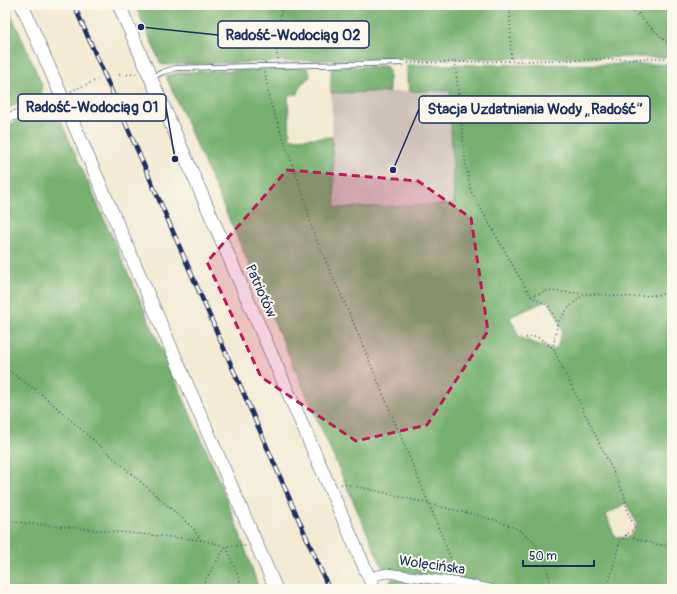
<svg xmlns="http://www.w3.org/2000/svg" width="677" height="594" font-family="Pangolin,sans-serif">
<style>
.industrial{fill:#cec1ba}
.forest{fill:#74b06e;stroke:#487066;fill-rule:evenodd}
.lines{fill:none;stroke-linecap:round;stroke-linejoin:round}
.lane-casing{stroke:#3b4b70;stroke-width:6}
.street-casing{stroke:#3b4b70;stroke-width:10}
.secondary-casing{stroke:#3b4b70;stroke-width:14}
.path{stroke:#3b4b70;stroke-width:1.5;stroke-dasharray:1 3;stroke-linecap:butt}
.lane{stroke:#fff;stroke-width:4.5}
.street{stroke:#fff;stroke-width:9}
.secondary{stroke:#fff;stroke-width:13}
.rail-casing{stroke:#1b2f5e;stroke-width:4.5}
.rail{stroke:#fbf7ec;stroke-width:3;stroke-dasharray:9;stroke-linecap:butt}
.marked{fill:#c2185b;fill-opacity:0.2;stroke:#c2185b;stroke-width:3;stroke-dasharray:8 5;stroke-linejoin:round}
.labels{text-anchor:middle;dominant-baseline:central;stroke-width:4;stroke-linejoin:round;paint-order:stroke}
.street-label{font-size:14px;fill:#1b2f5e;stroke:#fbf7ec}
.leader{fill:none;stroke:#1b2f5e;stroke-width:1.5}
.callout-dot{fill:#1b2f5e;stroke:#fbf7ec;stroke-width:1.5}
.callout{fill:#fbf7ec;stroke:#1b2f5e;stroke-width:1.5}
.callout-label{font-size:15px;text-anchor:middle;font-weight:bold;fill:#1b2f5e}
</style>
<rect width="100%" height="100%" fill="#fbf7ec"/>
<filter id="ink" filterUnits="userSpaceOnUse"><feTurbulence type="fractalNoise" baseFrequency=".025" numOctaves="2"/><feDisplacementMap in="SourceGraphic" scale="8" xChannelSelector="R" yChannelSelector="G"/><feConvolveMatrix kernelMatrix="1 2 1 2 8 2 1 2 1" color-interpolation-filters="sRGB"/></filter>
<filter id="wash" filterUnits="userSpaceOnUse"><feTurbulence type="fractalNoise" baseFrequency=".012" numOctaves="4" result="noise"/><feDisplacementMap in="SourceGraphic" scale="16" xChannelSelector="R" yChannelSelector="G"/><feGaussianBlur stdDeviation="0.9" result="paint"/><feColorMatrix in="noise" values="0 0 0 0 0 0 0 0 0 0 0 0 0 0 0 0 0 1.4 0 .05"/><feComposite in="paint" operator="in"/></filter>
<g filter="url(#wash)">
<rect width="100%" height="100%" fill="#f3ead3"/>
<!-- industrial -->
<path class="industrial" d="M450,90L454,204L335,208L331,93Z"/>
<!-- forest -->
<path class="forest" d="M5,5H8L12,16L42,85L40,95L5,109Z
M135,5H672V57L407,59L400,58L163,65L161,64Z
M672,64V589H507L383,569L166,76L181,72L307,68L310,74V77L301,84L298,94L288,95L290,139L332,137L335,208L454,204L450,91H410L407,80V65ZM548,300L560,322L562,332L557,348L553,350L519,337L510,317ZM626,503L637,524L634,531L627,538L615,537L606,515Z
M386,66L389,71V92L331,93V72L333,67Z
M45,111L60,119L211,461L240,534L259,589H5V126Z
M393,578L437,587L438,589H391L389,583Z"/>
</g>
<g filter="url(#ink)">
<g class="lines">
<!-- lane casing -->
<g class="lane-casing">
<path id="lane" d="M152,77L163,72L176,68L402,63"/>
</g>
<!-- street casing -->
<g class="street-casing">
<path id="street" d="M5,119L62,98
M369,577L387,573L461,583L490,589"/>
</g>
<!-- secondary casing -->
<g class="secondary-casing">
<path id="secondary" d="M22,5L276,589
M119,5L374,589"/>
</g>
<!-- path -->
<path class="path" d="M510,5L511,60
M619,5L639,16L672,47
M638,5L639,16
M278,59L276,49L282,5
M455,61L466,167L471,191L517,273L531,296L548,306L552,312L557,325L553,348
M408,63L672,58
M265,72L269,99L304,197L314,235L353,322L429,504L457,574
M119,75L136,74
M71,91L97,80
M531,296L547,291L634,297L672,293
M557,325C564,312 572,303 585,294
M526,338C538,334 544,341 553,348L624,494L628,513L634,525V529L626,535L620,542L609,581L603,589
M5,369L38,391L193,528L201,540
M341,484C375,489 408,499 442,507C469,514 506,519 529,537C539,545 551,575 551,589
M5,521L201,540L226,546L243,589
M626,535C640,540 656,546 672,546
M200,589L226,546H246"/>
<!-- lane -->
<use href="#lane" class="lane"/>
<!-- street -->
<use href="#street" class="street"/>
<!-- secondary -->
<use href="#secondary" class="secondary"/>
<!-- rail casing -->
<g class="rail-casing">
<path id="rail" d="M74,5L329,589"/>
</g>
<!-- rail -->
<use href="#rail" class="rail"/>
</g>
</g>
<!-- marked area -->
<path class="marked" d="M287,170L418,181L471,218L488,331L427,425L356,441L261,377L207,262Z"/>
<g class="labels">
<!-- street labels -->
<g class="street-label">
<text transform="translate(261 291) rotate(66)">Patriotów</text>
<text transform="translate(432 565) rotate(8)">Wolęcińska</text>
</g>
</g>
<!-- callouts -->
<path class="leader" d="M141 27L218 35M175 159L166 107M393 170L419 109"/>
<g class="callout-dot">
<circle cx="141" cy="27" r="4"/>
<circle cx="175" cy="159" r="4"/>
<circle cx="393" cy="170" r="4"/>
</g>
<g class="callout">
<rect x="218" y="21" width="151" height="27" rx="4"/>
<rect x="18" y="94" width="148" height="27" rx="4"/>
<rect x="419" y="96" width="231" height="27" rx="4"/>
</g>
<g class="callout-label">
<text x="293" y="40">Radość-Wodociąg 02</text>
<text x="92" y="112">Radość-Wodociąg 01</text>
<text x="535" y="114">Stacja Uzdatniania Wody „Radość”</text>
</g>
<!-- margin -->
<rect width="677" height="594" fill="none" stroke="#fbf7ec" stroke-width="20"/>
<!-- scale -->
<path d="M523 560v6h71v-6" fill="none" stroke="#1b2f5e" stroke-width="2"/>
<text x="529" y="560" font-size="12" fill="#1b2f5e" stroke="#fbf7ec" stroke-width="3" paint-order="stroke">50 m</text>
</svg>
